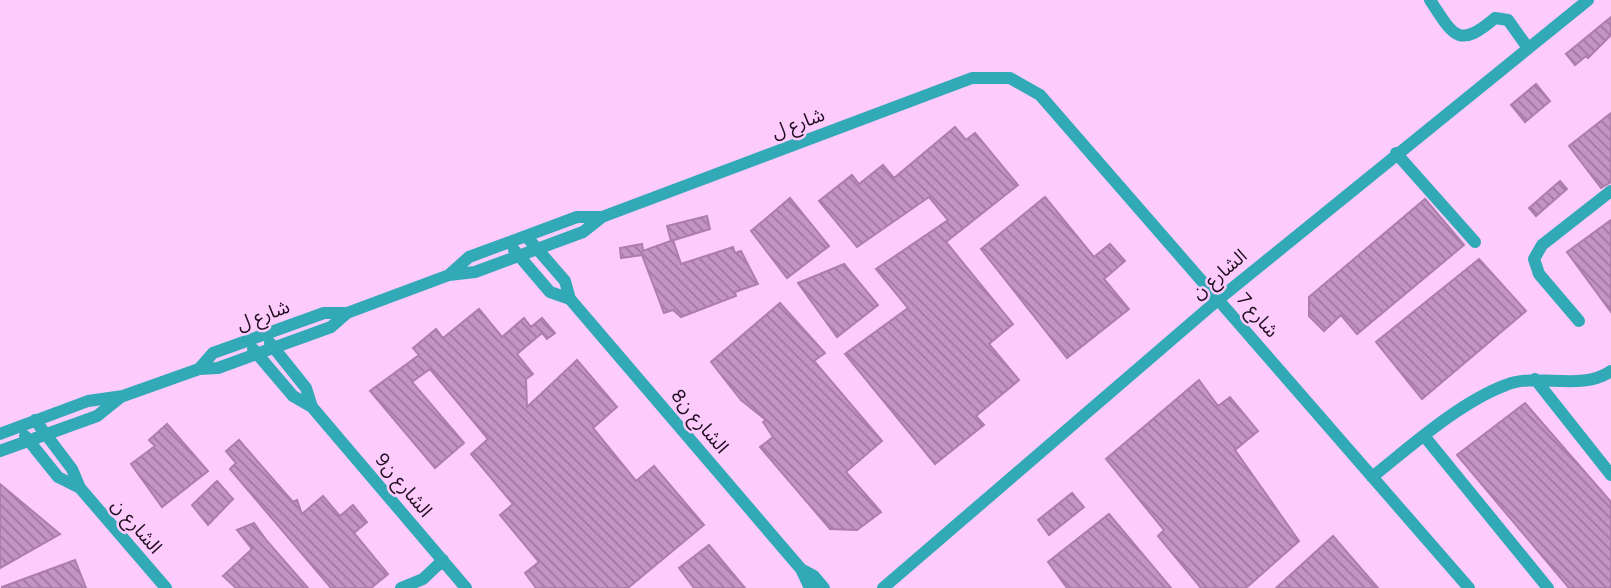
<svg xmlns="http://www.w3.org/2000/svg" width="1611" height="588" font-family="Figtree,'Noto Sans Arabic',sans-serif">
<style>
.building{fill:url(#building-back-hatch);stroke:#ad7eac;stroke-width:2}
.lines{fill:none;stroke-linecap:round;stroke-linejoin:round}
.minor{stroke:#32a9b7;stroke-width:12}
.labels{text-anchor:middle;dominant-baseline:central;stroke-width:5;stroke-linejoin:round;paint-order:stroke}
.street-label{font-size:19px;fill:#200e20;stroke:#fecbfd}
</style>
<defs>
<pattern id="building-back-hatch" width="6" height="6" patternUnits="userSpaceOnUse" patternTransform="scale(1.75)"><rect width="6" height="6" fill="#c494c4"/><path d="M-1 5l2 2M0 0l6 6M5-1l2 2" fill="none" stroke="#9f779f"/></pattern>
</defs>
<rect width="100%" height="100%" fill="#fecbfd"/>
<!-- building -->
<path class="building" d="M1611,17V35L1588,58L1586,56L1575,65L1566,54Z
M1536,84L1550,101L1525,122L1511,105Z
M1611,113V182L1601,188L1569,146Z
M955,127L966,140L975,133L1018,185L946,242L1013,324L989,344L1019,380L976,416L984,425L935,464L845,354L908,308L876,269L948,220L929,197L857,247L819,201L852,175L859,184L883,165L894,178Z
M1560,181L1567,189L1536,216L1529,208Z
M1045,197L1094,257L1110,244L1125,261L1104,279L1129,309L1067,358L981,249Z
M790,198L829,246L787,278L751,231Z
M1425,199L1464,245L1357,334L1341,315L1324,331L1309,316V297Z
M707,216L710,229L671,241L667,226Z
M1611,220V312L1567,252Z
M673,240L681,264L733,247L735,253L741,251L758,284L735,292L736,296L681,317L673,310L664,313L642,255L621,258L620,248L642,244L643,251Z
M1479,259L1526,311L1422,399L1376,342Z
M844,264L878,305L837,337L798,283Z
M780,303L825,353L814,361L882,441L846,472L881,512L857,530L830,529L760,447L773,437L763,422L766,420L741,400L711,362Z
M479,309L502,337L524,318L531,327L542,318L555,333L547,339L542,333L517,354L533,374L526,379L527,407L577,360L617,407L593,428L636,481L654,466L704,525L628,588H536L525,573L539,562L500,515L513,504L471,454L488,439L430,369L412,382L464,443L435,468L370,391L419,355L413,348L436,329L443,338Z
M1199,380L1218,406L1230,397L1258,431L1235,450L1299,541L1246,588H1201L1158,536L1164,530L1106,459Z
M1525,403L1611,502V588H1569L1457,455Z
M167,424L208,471L162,507L131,464L155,446L149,440Z
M239,440L293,502L297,500L302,514L323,496L340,516L353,505L367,522L354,533L388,574L371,588H331L230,469L236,463L226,451Z
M217,481L233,499L208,525L192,505Z
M0,484L60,534L0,568Z
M1072,493L1084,507L1049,535L1038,520Z
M1109,514L1171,588H1067L1048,562Z
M254,523L267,541L308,588H236L223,576L252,549L237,530Z
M1333,536L1378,588H1276Z
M709,545L745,588H694L679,568Z
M75,560L86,588H2V587Z"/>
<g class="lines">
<!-- minor -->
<path class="minor" d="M1430,0C1453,35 1458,50 1495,18L1508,20L1528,48
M1396,153L1475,242
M526,236L565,281L570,299L801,569L810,588
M514,250L550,292L570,299
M449,275L469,257L577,217H601
M1579,321L1539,274L1534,259L1542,245L1611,191
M270,343L306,388L312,407L466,588
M253,349L293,396L312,407
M199,369L213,353L324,313H347L449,275L475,272L583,232L602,217L972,78H1010L1040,95L1469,588
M1535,379L1611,475
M35,420L72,469L80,488L166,588
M0,434L88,401L123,396L199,369L218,368L331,327L347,313
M25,436L58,477L80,488
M1425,437L1548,588
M0,451L97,416L122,396
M1372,477C1411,446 1460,402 1506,385C1538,372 1581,392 1611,371
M801,569L814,576L824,588
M401,588L423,579L443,560
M883,588L1219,299L1588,0"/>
</g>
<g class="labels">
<!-- street labels -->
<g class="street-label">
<text transform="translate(798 123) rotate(-20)">شارع ل</text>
<text transform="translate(1219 274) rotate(-40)">الشارع ن</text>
<text transform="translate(263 315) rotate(-20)">شارع ل</text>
<text transform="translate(1258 315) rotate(49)">شارع 7</text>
<text transform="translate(700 421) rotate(50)">الشارع ن8</text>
<text transform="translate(404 485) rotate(50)">الشارع ن9</text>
<text transform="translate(137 526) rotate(49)">الشارع ن</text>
</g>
</g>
</svg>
